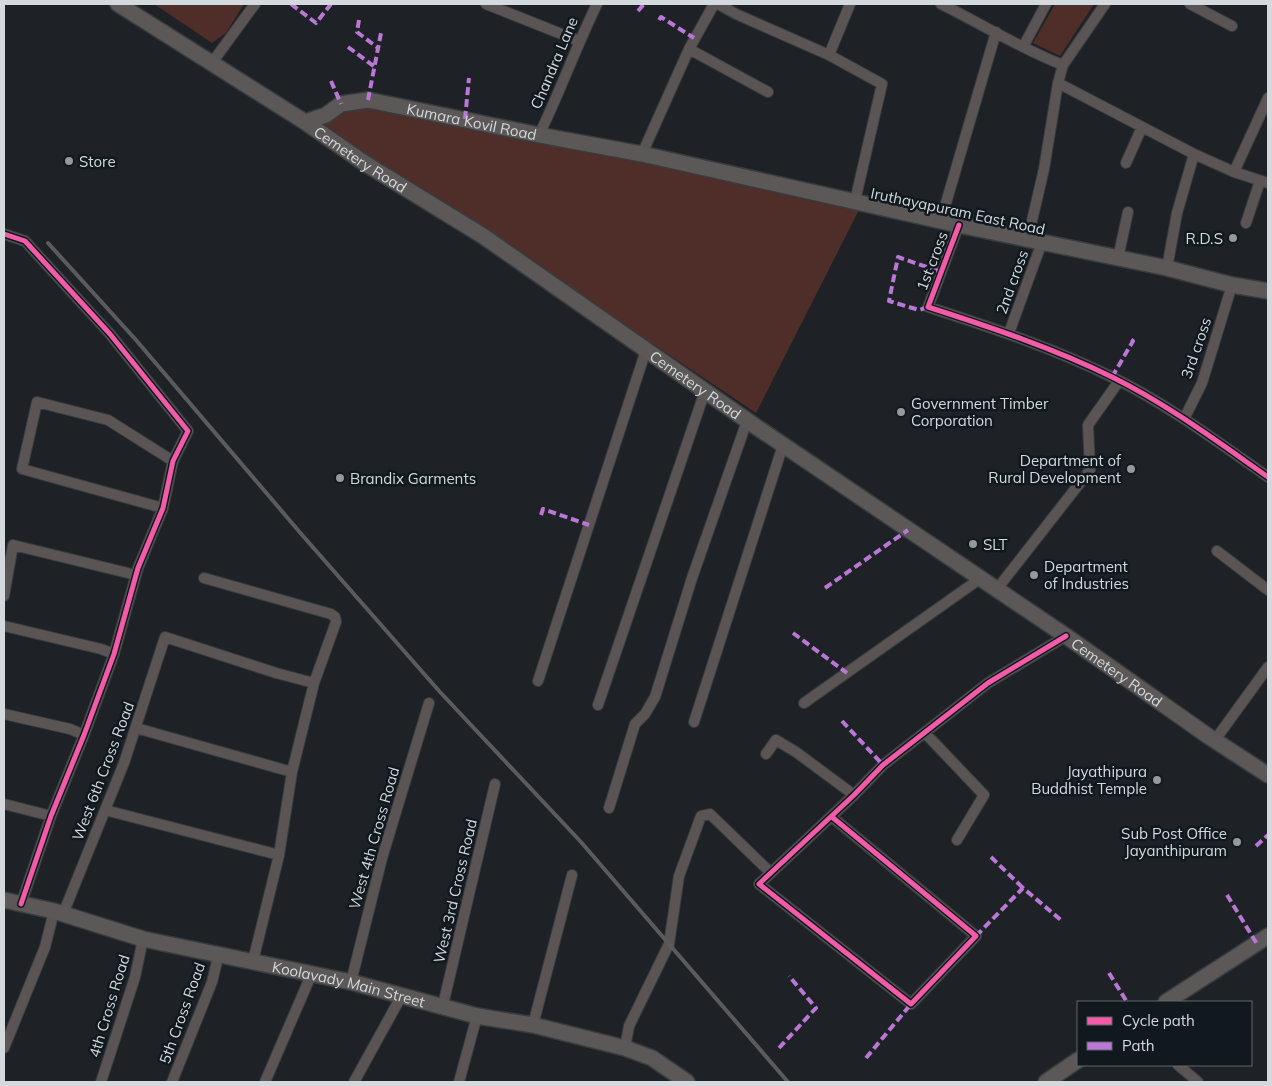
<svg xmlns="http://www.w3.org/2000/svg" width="1272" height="1086" font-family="Mulish,sans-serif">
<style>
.green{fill:#4f2d28}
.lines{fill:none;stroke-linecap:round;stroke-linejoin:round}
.minor-casing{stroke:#383c3f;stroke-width:12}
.secondary-casing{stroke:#383c3f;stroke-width:18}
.minor{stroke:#5a5554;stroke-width:10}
.secondary{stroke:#5c5857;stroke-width:15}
.rail{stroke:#5b5b5d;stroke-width:4}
.quiet{stroke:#ba77d6;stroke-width:4;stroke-dasharray:8 4;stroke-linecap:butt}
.cycleway-casing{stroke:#11191f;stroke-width:8}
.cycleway{stroke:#f35aa7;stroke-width:5}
.poi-dot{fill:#94999d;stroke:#11191f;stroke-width:2}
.labels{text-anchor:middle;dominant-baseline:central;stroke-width:5;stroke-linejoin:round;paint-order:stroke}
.street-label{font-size:15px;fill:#d3d9dd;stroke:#11191f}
.poi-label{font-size:15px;fill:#d3d9dd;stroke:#11191f;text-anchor:start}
</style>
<rect width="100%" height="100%" fill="#1e2226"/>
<!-- green -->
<path class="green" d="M154,4H244L226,33L212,43Z
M1055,4H1094L1060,56L1033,43Z
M369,105L642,159L860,208L756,413L513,250L318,128L336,115Z"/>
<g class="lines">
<!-- minor casing -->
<g class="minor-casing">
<path id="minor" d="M486,4L579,41
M718,4L736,14L829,55
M850,4L829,55L882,84L855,201
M941,4C982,24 1021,49 1063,65
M1190,4L1232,26
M1023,47L1046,4
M689,49L768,92
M211,64L255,4
M1058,83L1194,154L1177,213L1167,268
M539,135C560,92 576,47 597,4
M642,154L689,49L714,4
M1194,154L1234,172L1268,183
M1126,163L1142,127
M1234,172L1268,98
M941,220L996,32
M1246,223L1260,181
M959,225L928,307C990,327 1053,348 1112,377C1167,404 1218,442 1268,477
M4,234L25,241L110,334L188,431L173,461L163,508L138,568L114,654L84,735L51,816L21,904
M1028,238L1044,169L1058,83L1063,65L1105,4
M1118,258L1128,212
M1009,333L1042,242
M1184,419L1202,383L1232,285
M163,508L22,469L37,402L108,420L173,461
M1217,551L1268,590
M204,578L331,614L335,617L336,622L314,683
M997,589L1090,470L1088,425L1119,381
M4,596L13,545L136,575
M4,626L101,649L114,654
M538,681L646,350
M804,703L981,578
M598,705L705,391
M4,714L70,729L84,735
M694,722L783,445
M136,728L292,772
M925,733L984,795L957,840
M1215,740L1268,667
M766,754L776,740L796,752L854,795
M4,804L51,816
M609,808L635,724L645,714L655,697L692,578L747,421
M105,810L279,855
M832,817L976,936L911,1004L759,884L854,795L883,765L988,683L1066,636
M63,914L124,763L165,637L276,673L314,683L292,772L279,855L253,961
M351,982L382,858L429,703
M443,1005L495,784
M533,1025L572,875
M4,1048L45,947L54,911
M625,1048L629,1026L669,944L679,876L701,816L710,814L771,873
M1178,1065L1198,1082
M101,1082L135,977L143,939
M172,1082L212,982L219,953
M265,1082L312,973
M354,1082L402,995
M459,1082L477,1016"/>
</g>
<!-- secondary casing -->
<g class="secondary-casing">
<g id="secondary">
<path id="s1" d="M118,4L305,122L366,164L483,236L755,426L1066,636L1208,736L1268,775"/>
<path id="s2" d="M305,122L326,115L341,104L368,100L539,135L642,154L959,225L1167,268L1232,285L1268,291"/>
<path id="s3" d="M4,900L54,911L143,939L351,982L477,1016L533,1025L625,1048L652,1058L687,1082"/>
<path d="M1166,1002L1268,936"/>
<path d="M1046,1082L1078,1060"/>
</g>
</g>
<!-- minor -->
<use href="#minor" class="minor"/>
<!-- secondary -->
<use href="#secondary" class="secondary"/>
<!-- rail -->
<path class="rail" d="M48,243L136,340L303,536L440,692L581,842L788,1082"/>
<!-- quiet -->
<path class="quiet" d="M291,4L316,23L331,4
M638,11L644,4
M359,20L357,32L378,48
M659,20L661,17L694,38
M348,47L375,67
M331,81L341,104
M368,100L381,33
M465,119L469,78
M928,307L919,310L889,301L898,257L941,272
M1112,377L1133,341L1129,338
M541,515L543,509L589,525
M825,588L908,530
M793,633L847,673
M842,721L883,765
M1256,846L1268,835
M991,857L1023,888
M1227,895L1257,944
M976,936L1023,888L1062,921
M1109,973L1127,1002
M779,1048L816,1008L789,976
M866,1058L911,1004"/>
<!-- cycleway casing -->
<g class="cycleway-casing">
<path id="cycleway" d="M959,225L928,307C990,327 1053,348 1112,377C1167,404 1218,442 1268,477
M4,234L25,241L110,334L188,431L173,461L163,508L138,568L114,654L84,735L51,816L21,904
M832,817L976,936L911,1004L759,884L854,795L883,765L988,683L1066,636"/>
</g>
<!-- cycleway -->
<use href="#cycleway" class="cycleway"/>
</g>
<!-- markers -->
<g class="poi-dot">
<circle cx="69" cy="161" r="5"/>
<circle cx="1233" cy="238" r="5"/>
<circle cx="901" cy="412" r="5"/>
<circle cx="1131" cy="469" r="5"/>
<circle cx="340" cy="478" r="5"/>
<circle cx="973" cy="544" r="5"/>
<circle cx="1034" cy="575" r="5"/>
<circle cx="1157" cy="780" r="5"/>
<circle cx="1237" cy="842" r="5"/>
</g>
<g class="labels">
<!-- street labels -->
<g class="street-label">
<text transform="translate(554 63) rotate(-67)">Chandra Lane</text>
<text stroke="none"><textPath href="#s2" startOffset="174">Kumara Kovil Road</textPath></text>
<text stroke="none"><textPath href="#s1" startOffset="288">Cemetery Road</textPath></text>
<text transform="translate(958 211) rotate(12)">Iruthayapuram East Road</text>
<text transform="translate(932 261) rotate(-69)">1st cross</text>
<text transform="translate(1012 282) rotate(-70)">2nd cross</text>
<text transform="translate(1196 348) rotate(-71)">3rd cross</text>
<text stroke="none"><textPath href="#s1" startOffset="692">Cemetery Road</textPath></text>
<text stroke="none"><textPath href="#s1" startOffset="1202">Cemetery Road</textPath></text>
<text transform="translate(103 771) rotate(-69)">West 6th Cross Road</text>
<text transform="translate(374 838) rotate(-74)">West 4th Cross Road</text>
<text transform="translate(455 891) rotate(-77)">West 3rd Cross Road</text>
<text stroke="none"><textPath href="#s3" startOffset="355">Koolavady Main Street</textPath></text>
<text transform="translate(109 1006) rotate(-73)">4th Cross Road</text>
<text transform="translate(182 1013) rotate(-70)">5th Cross Road</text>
</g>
<!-- poi labels -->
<g class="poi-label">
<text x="79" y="161">Store</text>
<text x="1223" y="238" text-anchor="end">R.D.S</text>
<text x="911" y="403">Government Timber<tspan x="911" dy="17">Corporation</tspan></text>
<text x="1121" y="460" text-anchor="end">Department of<tspan x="1121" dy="17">Rural Development</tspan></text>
<text x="350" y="478">Brandix Garments</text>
<text x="983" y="544">SLT</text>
<text x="1044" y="566">Department<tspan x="1044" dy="17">of Industries</tspan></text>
<text x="1147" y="771" text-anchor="end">Jayathipura<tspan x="1147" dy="17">Buddhist Temple</tspan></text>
<text x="1227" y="833" text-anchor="end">Sub Post Office<tspan x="1227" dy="17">Jayanthipuram</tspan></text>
</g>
</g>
<!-- border -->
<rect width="1272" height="1086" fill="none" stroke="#d3d9dd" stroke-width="10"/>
<!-- legend -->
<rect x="1077" y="1001" width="175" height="65" fill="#11191f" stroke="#5f666b"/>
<rect x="1087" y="1017" width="25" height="8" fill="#f35aa7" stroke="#5f666b"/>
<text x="1122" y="1026" font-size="15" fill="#d3d9dd">Cycle path</text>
<rect x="1087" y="1042" width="25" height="8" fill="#ba77d6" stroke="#5f666b"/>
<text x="1122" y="1051" font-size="15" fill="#d3d9dd">Path</text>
</svg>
